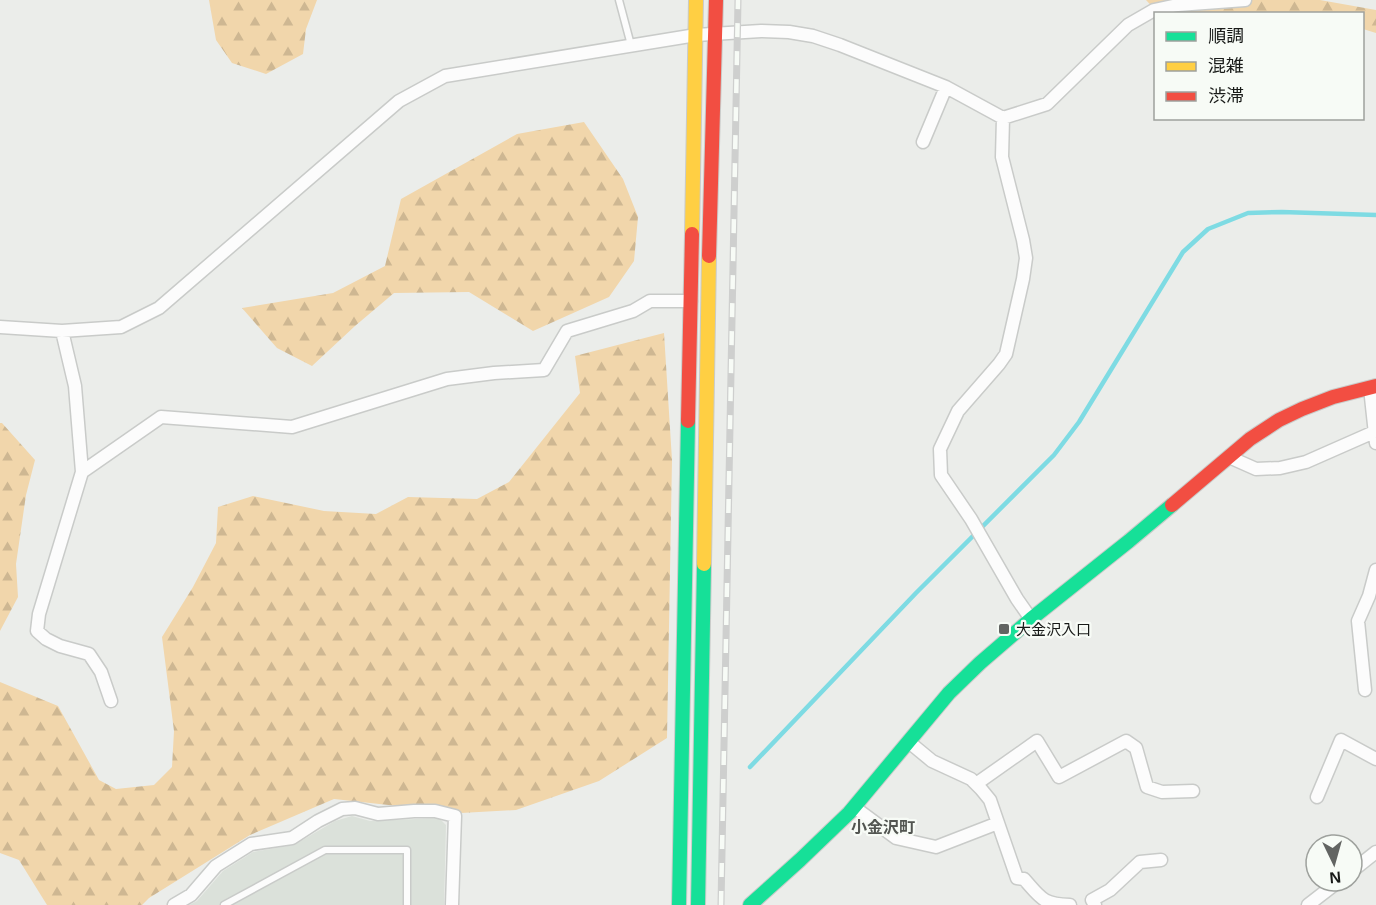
<svg xmlns="http://www.w3.org/2000/svg" width="1376" height="905" font-family="Helvetica,'Noto Sans JP',sans-serif">
<style>
.built{fill:#dbe1da}
.forest{fill:url(#forest-firs)}
.lines{fill:none;stroke-linecap:round;stroke-linejoin:round}
.stream{stroke:#7edbe3;stroke-width:4.5}
.lane-casing{stroke:#c9cbc9;stroke-width:9}
.street-casing{stroke:#c9cbc9;stroke-width:15}
.fast-casing{stroke:#c9cbc9;stroke-width:16}
.slow-casing{stroke:#c9cbc9;stroke-width:16}
.jam-casing{stroke:#c9cbc9;stroke-width:16}
.lane{stroke:#fcfcfc;stroke-width:6}
.street{stroke:#fcfcfc;stroke-width:12}
.fast{stroke:#16e098;stroke-width:14}
.slow{stroke:#ffcf43;stroke-width:14}
.jam{stroke:#f24e42;stroke-width:14}
.rail-casing{stroke:#cecfce;stroke-width:7}
.rail{stroke:#f7fbf6;stroke-width:4.5;stroke-dasharray:14;stroke-linecap:butt}
.poi-dot{fill:#626462;stroke:#f7fbf6;stroke-width:2}
.labels{text-anchor:middle;dominant-baseline:central;stroke-width:4.5;stroke-linejoin:round;paint-order:stroke}
.poi-label{font-size:15px;fill:#181a18;stroke:#f7fbf6;text-anchor:start}
.neighbourhood-label{font-size:16px;font-weight:bold;fill:#525551;stroke:#f7fbf6}
</style>
<defs>
<pattern id="forest-firs" width="22" height="20" patternUnits="userSpaceOnUse" patternTransform="scale(1.5)"><rect width="22" height="20" fill="#f1d6ab"/><path d="M5 1l3.5 6h-7zM16 11l3.5 6h-7z" fill="#ceb792"/></pattern>
</defs>
<rect width="100%" height="100%" fill="#ebedea"/>
<!-- built -->
<path class="built" d="M352,816L370,821L439,818L446,825L444,905H189L197,901L223,871L253,852L294,845L335,821Z"/>
<!-- forest -->
<path class="forest" d="M209,0H317L306,29L303,54L266,74L232,63L216,40Z
M1146,0H1320L1376,10V33L1363,29L1362,14L1158,13Z
M584,122L623,179L638,217L634,261L609,297L533,331L469,292L394,293L355,326L312,366L277,348L242,308L333,293L385,266L401,199L517,134Z
M664,333L672,460L667,738L599,781L516,810L461,813L334,799L250,835L149,898L142,905H47L19,860L0,853V682L58,706L99,780L116,789L154,785L172,767L174,731L162,637L193,587L216,543L218,507L253,496L324,511L376,514L408,497L477,499L509,482L580,393L575,356Z
M0,423H2L35,460L26,495L16,564L18,597L0,631Z"/>
<g class="lines">
<!-- stream -->
<path class="stream" d="M750,767L916,593L1054,455L1079,422L1183,252L1208,229L1248,213L1282,212L1376,215"/>
<!-- lane casing -->
<g class="lane-casing">
<path id="lane" d="M619,0L631,45
M224,905L325,850H407V905"/>
</g>
<!-- street casing -->
<g class="street-casing">
<path id="street" d="M1003,118L1002,157L1023,240L1026,258L1023,279L1006,354L999,364L958,411L940,449L941,475L971,519L1017,599L1031,619
M923,142L946,87
M0,327L62,331L121,327L159,308L399,101L445,76L696,35L761,31L789,32L813,36L840,45L946,87L1003,118L1047,104L1128,25L1154,10L1178,5L1245,0
M62,331L75,386L82,472L39,614L37,631L46,639L60,646L89,654L101,672L111,701
M1370,388L1376,443
M1229,457L1256,469L1280,468L1306,462L1374,432
M82,472L161,417L292,427L447,379L494,373L544,370L567,331L633,311L650,301H691
M1365,690L1358,621L1369,596L1376,570
M909,742L932,761L971,779L981,789L990,800L1017,878L1024,879C1041,898 1042,904 1070,905
M976,784L1037,741L1059,777L1126,741L1136,748L1147,787L1162,792L1193,791
M1317,797L1341,740L1376,759
M854,807L896,838L936,847L998,823
M1352,871L1376,852
M174,905L191,895L216,866L251,844L292,838L318,821L342,809L355,808L378,814L414,811H435L455,816L452,905
M1095,905L1092,900L1110,890L1140,862L1161,860
M1308,905L1339,881"/>
</g>
<!-- fast casing -->
<g class="fast-casing">
<path id="fast" d="M679,905L688,421
M698,905L704,564
M750,905L800,860L849,813L949,693L980,663L1031,619L1129,541L1172,505"/>
</g>
<!-- slow casing -->
<g class="slow-casing">
<path id="slow" d="M692,234L696,0
M704,564L709,256"/>
</g>
<!-- jam casing -->
<g class="jam-casing">
<path id="jam" d="M709,256L716,0
M688,421L692,234
M1172,505L1250,439L1279,420L1302,409L1333,397L1376,386"/>
</g>
<!-- lane -->
<use href="#lane" class="lane"/>
<!-- street -->
<use href="#street" class="street"/>
<!-- fast -->
<use href="#fast" class="fast"/>
<!-- slow -->
<use href="#slow" class="slow"/>
<!-- jam -->
<use href="#jam" class="jam"/>
<!-- rail casing -->
<g class="rail-casing">
<path id="rail" d="M721,905L738,0"/>
</g>
<!-- rail -->
<use href="#rail" class="rail"/>
</g>
<!-- markers -->
<rect class="poi-dot" x="998" y="623" width="12" height="12" rx="3"/>
<g class="labels">
<!-- poi labels -->
<g class="poi-label">
<text x="1016" y="629">大金沢入口</text>
</g>
<!-- neighbourhood labels -->
<g class="neighbourhood-label">
<text x="883" y="827">小金沢町</text>
</g>
</g>
<!-- legend -->
<rect x="1154" y="12" width="210" height="108" fill="#f7fbf6" stroke="#9ea19d" stroke-width="1.5"/>
<rect x="1166" y="32" width="30" height="9" fill="#16e098" stroke="#9ea19d" stroke-width="1.5"/>
<text x="1208" y="42" font-size="18" fill="#181a18">順調</text>
<rect x="1166" y="62" width="30" height="9" fill="#ffcf43" stroke="#9ea19d" stroke-width="1.5"/>
<text x="1208" y="72" font-size="18" fill="#181a18">混雑</text>
<rect x="1166" y="92" width="30" height="9" fill="#f24e42" stroke="#9ea19d" stroke-width="1.5"/>
<text x="1208" y="102" font-size="18" fill="#181a18">渋滞</text>
<!-- north arrow -->
<g transform="translate(1334 863) rotate(175)"><circle r="28" fill="#f7fbf6" stroke="#9ea19d" stroke-width="1.5"/>
<path d="M0-4.5L10 22L0 15L-10 22Z" fill="#626462"/>
<text y="-9" font-size="16" font-weight="bold" text-anchor="middle" fill="#181a18">N</text>
</g>
</svg>
